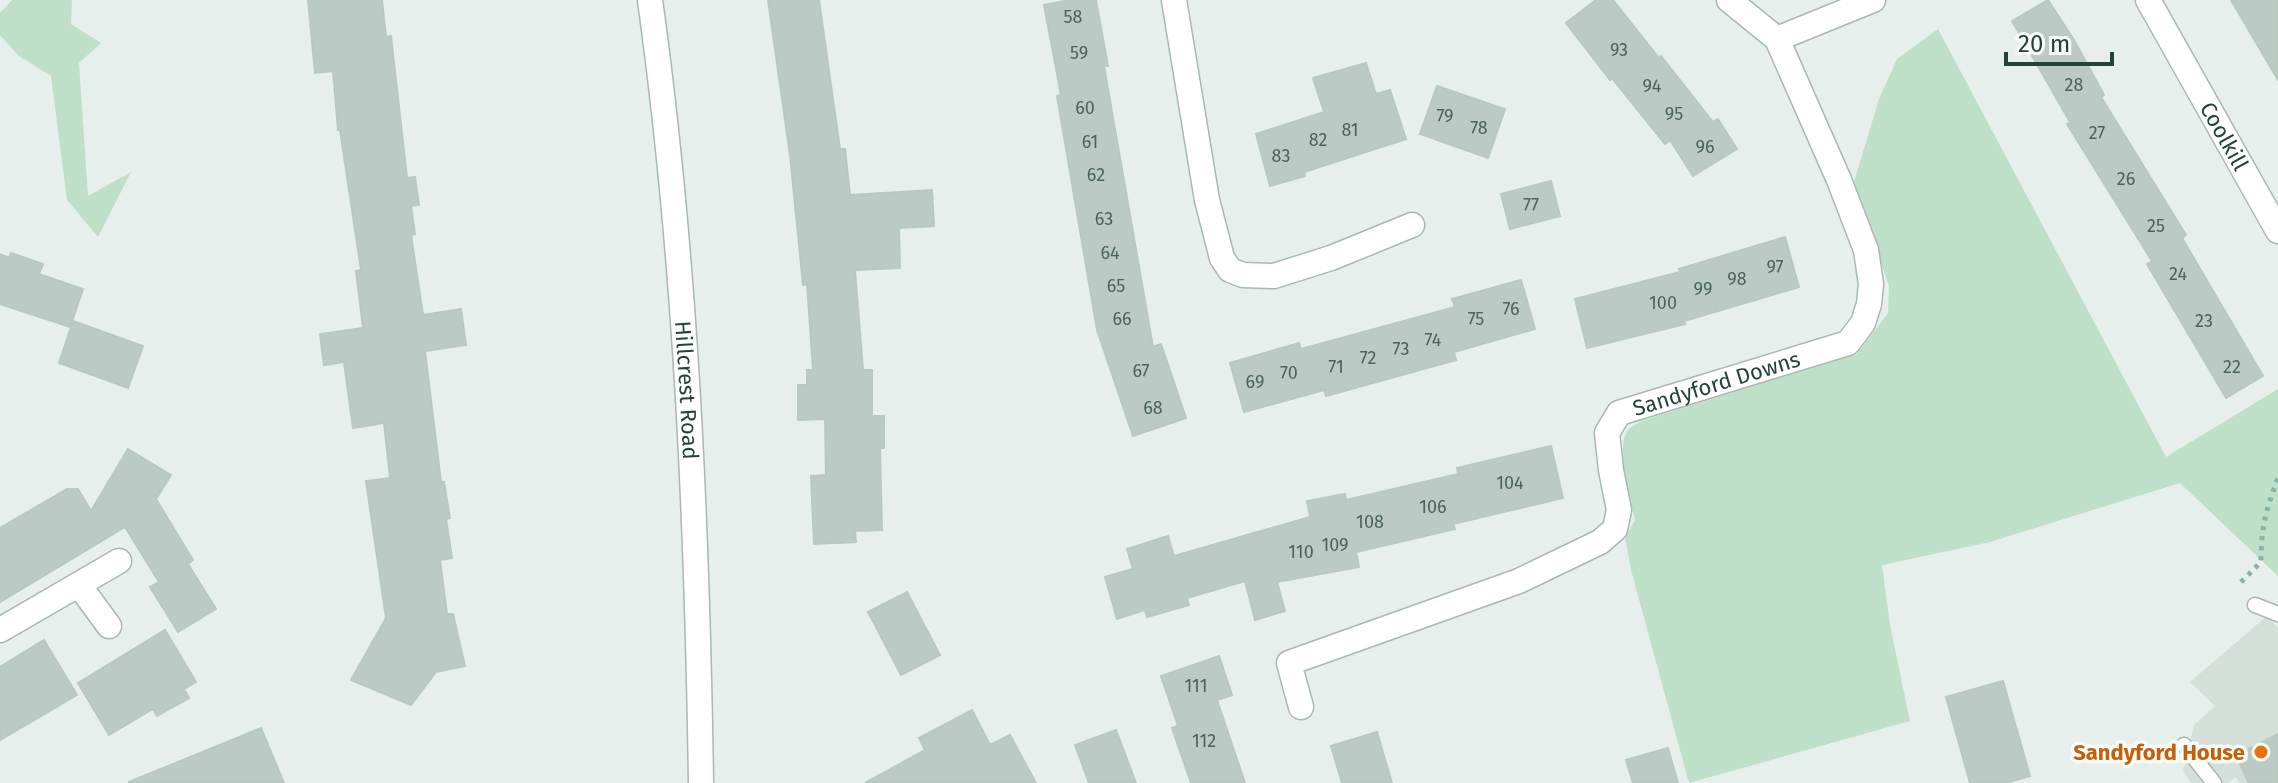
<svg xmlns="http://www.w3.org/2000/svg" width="2278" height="783" font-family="'Fira Sans',sans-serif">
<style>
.built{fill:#d4dfda}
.green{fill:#bfe0c8}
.building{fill:#bbcac4;stroke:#b8c9c2;stroke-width:2}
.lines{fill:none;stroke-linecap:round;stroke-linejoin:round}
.service-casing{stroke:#a8b8b2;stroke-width:17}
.minor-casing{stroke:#a8b8b2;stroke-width:27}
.tertiary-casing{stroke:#a8b8b2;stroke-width:27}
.path{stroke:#86b3a5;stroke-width:5;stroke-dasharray:4 6;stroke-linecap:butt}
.service{stroke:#fff;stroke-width:14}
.minor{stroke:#fff;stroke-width:24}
.tertiary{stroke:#fff;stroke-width:24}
.food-dot{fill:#e8710a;stroke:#f7fbf9;stroke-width:3}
.labels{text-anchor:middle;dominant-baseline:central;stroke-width:7;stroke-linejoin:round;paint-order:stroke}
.number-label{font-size:18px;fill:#4a645c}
.street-label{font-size:22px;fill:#24423a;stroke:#f7fbf9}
.food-label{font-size:22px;font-weight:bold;fill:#c56008;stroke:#f7fbf9;text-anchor:end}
</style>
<rect width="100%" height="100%" fill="#e6efeb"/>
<!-- built -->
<path class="built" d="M2267,616L2278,628V783H2239L2236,777L2228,783H2191L2183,771L2194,725L2215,706L2190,682Z"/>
<!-- green -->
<path class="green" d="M12,0H72L71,24L101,43L79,63L88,196L131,172L98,237L67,200L51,76L19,56L0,35V13Z
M1938,29L2166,457L2278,389V576L2180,483L1990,542L1882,565L1890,625L1910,721L1689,783L1631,570L1625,538L1635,520C1631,499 1613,444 1630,428C1633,425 1638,424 1641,421L1857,354L1888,313L1889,286L1854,182L1879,99L1897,59Z"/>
<!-- building -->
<path class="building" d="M308,0H382L386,37L391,36L407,178L415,177L419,205L411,206L415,234L411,235L423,315L461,309L466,345L425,351L441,482H444L450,518L446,519L452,558L440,560L447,614H453L465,666L436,672L411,705L351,680L386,618L366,481L390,478L384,423L353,428L344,362L324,365L320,334L363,328L356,271L361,270L340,130H338L333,71L315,73Z
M768,0H819L840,149H845L850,195L932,190L934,226L899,228L900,268L855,270L863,370H872V416H884V448H880L882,530L855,531L856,542L814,544L811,476L826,475L825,419L798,420V385H807V370H813L807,284L803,285L790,155Z
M1069,0H1096L1108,66H1104L1153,347L1161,344L1186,418L1133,436L1097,330L1057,96L1061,95L1044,5Z
M1596,0H1613L1659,58L1661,56L1713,122L1718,119L1737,149L1693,176L1670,140L1665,144L1612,78L1610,80L1566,23Z
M2048,0L2074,40L2104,95L2101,97L2186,235L2182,238L2263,376L2226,398L2147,264L2152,261L2067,124L2070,122L2012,21Z
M2231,0H2278V80Z
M1366,63L1376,94L1390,90L1406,139L1304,172L1305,176L1270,186L1256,134L1324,112L1313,78Z
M1437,86L1505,109L1488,158L1420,134Z
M1551,181L1560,216L1510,229L1501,194Z
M1785,237L1799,287L1684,321L1685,324L1587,348L1575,299L1680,272L1679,269Z
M11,253L43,264L39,274L83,289L70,327L0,304V254L9,258Z
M1521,280L1535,329L1454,352L1456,360L1326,396L1324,390L1244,412L1230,363L1299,343L1301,349L1455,307L1452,299Z
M73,321L143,346L128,388L59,363Z
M1551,446L1563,498L1453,524L1455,529L1356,552L1359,567L1277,582L1285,611L1255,620L1245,581L1187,598L1189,605L1147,617L1145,610L1117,619L1105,577L1133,569L1127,549L1168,536L1174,556L1310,517L1307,501L1345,494L1346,500L1458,474L1457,468Z
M128,449L171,475L156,499L193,560L188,564L216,609L178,632L150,587L159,582L125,527L0,602V528L67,489H78L91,511Z
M907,592L940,655L901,675L868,612Z
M165,630L196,682L184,689L189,698L157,716L153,709L109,735L78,683Z
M44,640L77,695L0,740V667Z
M1219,656L1232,695L1217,700L1245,783H1191L1172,728L1178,726L1161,676Z
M2003,681L2030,776L2006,783H1970L1946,697Z
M972,710L990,745L1010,735L1036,783H865L925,750L919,738Z
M261,728L284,783H129V782Z
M1116,730L1136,783H1089L1075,745Z
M1377,732L1392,783H1342L1331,746Z
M2278,734V783H2249L2236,756Z
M1668,748L1678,783H1633L1626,760Z"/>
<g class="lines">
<!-- service casing -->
<g class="service-casing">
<path id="service" d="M2255,605L2278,614
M2184,745L2214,783"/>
</g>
<!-- minor casing -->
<g class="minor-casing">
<g id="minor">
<path d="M1174,0L1207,200L1222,258L1230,270L1243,275L1274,276L1331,258L1412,225"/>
<path id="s1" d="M2148,0L2278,231"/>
<path d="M1777,39L1873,0"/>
<path d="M79,585L109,626"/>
<path d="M0,630L119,561"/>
<path id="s2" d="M1301,707L1289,663L1519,581L1600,542L1615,529L1619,510L1611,470L1607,433L1619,413L1848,343L1863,323L1869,304L1871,284L1866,250L1839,180L1777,39L1729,0"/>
</g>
</g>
<!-- tertiary casing -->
<g class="tertiary-casing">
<g id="tertiary">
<path id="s3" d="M650,0C686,259 697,521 701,783"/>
</g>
</g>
<!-- path -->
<path class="path" d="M2241,582L2261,562C2261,528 2266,509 2278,478"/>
<!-- service -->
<use href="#service" class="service"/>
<!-- minor -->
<use href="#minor" class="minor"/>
<!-- tertiary -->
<use href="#tertiary" class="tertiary"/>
</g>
<!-- markers -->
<circle class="food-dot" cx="2261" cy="752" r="8"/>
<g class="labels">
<!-- number labels -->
<g class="number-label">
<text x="1073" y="17">58</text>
<text x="1619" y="50">93</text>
<text x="1079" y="53">59</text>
<text x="2074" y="85">28</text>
<text x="1652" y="86">94</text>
<text x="1085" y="108">60</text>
<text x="1674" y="114">95</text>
<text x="1445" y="116">79</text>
<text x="1479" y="128">78</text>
<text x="1350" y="130">81</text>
<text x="2097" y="133">27</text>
<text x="1318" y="140">82</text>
<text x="1090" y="142">61</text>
<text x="1705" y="147">96</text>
<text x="1281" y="156">83</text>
<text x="1096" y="175">62</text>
<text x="2126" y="179">26</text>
<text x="1531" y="205">77</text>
<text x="1104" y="219">63</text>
<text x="2156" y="226">25</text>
<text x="1110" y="253">64</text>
<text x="1775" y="267">97</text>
<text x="2178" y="274">24</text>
<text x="1737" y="279">98</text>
<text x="1116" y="286">65</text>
<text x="1703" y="289">99</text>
<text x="1663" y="303">100</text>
<text x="1511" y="309">76</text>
<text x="1122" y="319">66</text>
<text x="1476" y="319">75</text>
<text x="2204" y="321">23</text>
<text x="1433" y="340">74</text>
<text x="1401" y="349">73</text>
<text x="1368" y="358">72</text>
<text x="1336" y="367">71</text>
<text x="2232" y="367">22</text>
<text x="1141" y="371">67</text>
<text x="1289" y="373">70</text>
<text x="1255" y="382">69</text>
<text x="1153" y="408">68</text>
<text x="1510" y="483">104</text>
<text x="1433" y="507">106</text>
<text x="1370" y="522">108</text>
<text x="1335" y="545">109</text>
<text x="1301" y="552">110</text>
<text x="1196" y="686">111</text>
<text x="1204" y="741">112</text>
</g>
<!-- street labels -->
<g class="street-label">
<text stroke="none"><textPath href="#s1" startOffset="156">Coolkill</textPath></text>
<text stroke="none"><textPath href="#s2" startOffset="622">Sandyford Downs</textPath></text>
<text stroke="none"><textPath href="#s3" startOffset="392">Hillcrest Road</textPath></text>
</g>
<!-- food labels -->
<g class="food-label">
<text x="2245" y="752">Sandyford House</text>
</g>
</g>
<!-- scale -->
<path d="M2006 52v12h106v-12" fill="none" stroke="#24423a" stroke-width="4"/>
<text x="2018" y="52" font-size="24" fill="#24423a" stroke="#f7fbf9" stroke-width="6" paint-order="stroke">20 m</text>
</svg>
